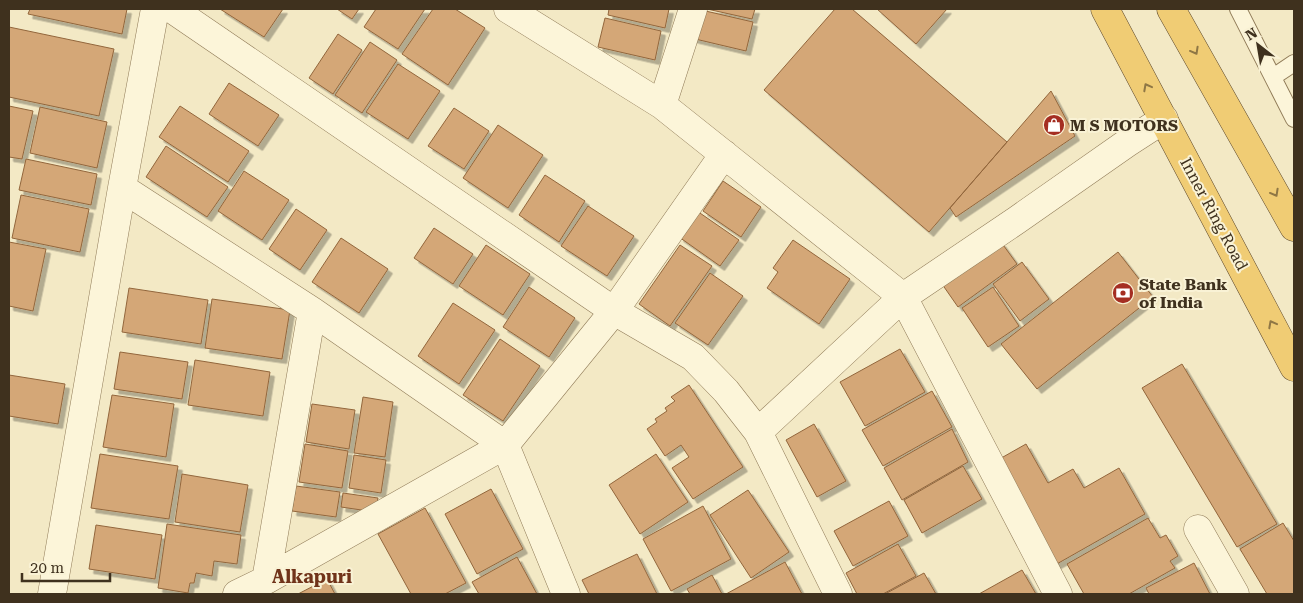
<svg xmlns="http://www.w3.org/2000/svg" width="1303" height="603" font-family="'Roboto Serif',serif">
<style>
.building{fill:#d4a777;stroke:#92663c;filter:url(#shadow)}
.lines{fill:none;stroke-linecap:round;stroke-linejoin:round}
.service-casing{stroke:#907b58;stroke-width:18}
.minor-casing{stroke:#907b58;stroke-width:29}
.trunk-casing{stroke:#5d482d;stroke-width:29}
.service{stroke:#fcf5d9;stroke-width:16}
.minor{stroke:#fcf5d9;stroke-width:28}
.trunk{stroke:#f0cc74;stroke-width:28}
.oneway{stroke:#8f7745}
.labels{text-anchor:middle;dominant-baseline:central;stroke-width:4;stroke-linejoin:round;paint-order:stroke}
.poi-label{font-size:16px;font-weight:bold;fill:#3f311e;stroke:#f9f2d5;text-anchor:start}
.street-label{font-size:16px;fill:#3f311e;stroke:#f9f2d5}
.neighbourhood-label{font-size:18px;font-weight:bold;fill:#703319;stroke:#f9f2d5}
</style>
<defs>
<filter id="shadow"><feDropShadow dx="4.5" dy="4.5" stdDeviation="0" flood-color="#0004"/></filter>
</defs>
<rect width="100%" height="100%" fill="#f3e9c5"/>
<!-- building -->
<path class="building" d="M30,9H127L122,34L28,14Z
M220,9H283L264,37Z
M337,9H359L352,19Z
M376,9H425L398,49L364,27Z
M433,9H455L485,28L448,85L402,54Z
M609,9H669L665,28L608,15Z
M697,9L753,22L746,51L691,38Z
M707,9H755L752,19Z
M835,9H852L1007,142L929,232L764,90Z
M877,9H947L916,44Z
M605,18L661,31L655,60L598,47Z
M9,27L114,49L99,116L9,97Z
M338,34L362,50L333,94L309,78Z
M370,42L397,60L362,113L335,95Z
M398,64L440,91L408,139L366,112Z
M229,83L279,115L258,146L209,114Z
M1051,91L1075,136L956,217L950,208Z
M9,106L33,111L22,159L9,157Z
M180,106L249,151L228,182L159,137Z
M40,107L107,122L97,168L30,153Z
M454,108L489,131L464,169L428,146Z
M498,125L543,155L508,208L463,178Z
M166,146L228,187L207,217L146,177Z
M26,159L97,174L91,205L19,190Z
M244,171L289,200L262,240L218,211Z
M545,175L585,201L559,242L519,215Z
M723,181L761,207L741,237L703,211Z
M21,195L89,209L80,252L12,238Z
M588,206L634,236L607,276L561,246Z
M296,209L327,230L300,270L269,249Z
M697,211L739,240L720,266L679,237Z
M434,228L473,254L453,284L414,258Z
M341,238L388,269L359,313L312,282Z
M793,240L850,279L819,324L767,288L778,272L773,268Z
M9,242L46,249L33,311L9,306Z
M1001,242L1017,264L958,307L942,284Z
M486,245L530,274L503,315L459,286Z
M680,245L712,266L670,326L639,304Z
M1118,252L1153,297L1037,389L1001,344Z
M1022,262L1049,299L1020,321L993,284Z
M710,273L743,296L708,345L675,323Z
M529,287L575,318L549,357L503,327Z
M993,287L1019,326L988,347L962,308Z
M129,288L208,300L201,344L122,332Z
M212,299L290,310L282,359L205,348Z
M453,303L495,330L459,384L418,356Z
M500,339L540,366L503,421L463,395Z
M900,349L925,392L865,426L840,382Z
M120,352L188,362L182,399L114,389Z
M195,360L270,372L263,416L188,405Z
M1182,364L1277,524L1237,547L1142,388Z
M9,375L65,384L58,424L9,416Z
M689,385L743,467L693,499L672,468L689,457L681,445L665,456L647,429L657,422L655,419L667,411L665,408L675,401L671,397Z
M932,391L952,427L883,466L862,430Z
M112,395L174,404L166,457L103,447Z
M363,397L393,402L385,457L354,453Z
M312,404L355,410L349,449L306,442Z
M814,424L846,481L817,497L786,440Z
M952,429L968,462L902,500L884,468Z
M305,444L348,451L342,488L299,482Z
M1026,444L1048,483L1073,469L1084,488L1119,468L1145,514L1055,565L996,461Z
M100,454L178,466L169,519L91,508Z
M656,454L688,502L640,534L609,485Z
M354,455L386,460L381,493L349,488Z
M963,466L982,499L922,533L904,500Z
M182,474L248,485L240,532L175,522Z
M296,486L340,492L336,517L292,511Z
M491,489L523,549L477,574L445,514Z
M748,490L789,552L751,578L710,515Z
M343,493L378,498L375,512L341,507Z
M889,501L908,536L853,566L834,531Z
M703,506L731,559L671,591L643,539Z
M425,508L466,583L445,594H411L378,534Z
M1148,518L1160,538L1166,535L1178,556L1170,561L1175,568L1129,594H1084L1067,564Z
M1283,523L1294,541V594H1267L1240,549Z
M167,524L241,535L237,564L214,561L212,576L196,573L194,583H190L188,593L158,588Z
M96,525L162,535L155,579L89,569Z
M898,544L916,576L883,594H857L846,573Z
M637,554L657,594H589L582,580Z
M517,557L537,594H479L472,582Z
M785,562L802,594H726Z
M1194,563L1210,594H1149L1146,588Z
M1022,570L1036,594H979Z
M924,573L936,594H885Z
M712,575L722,594H690L687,589Z
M327,579L335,594H298Z"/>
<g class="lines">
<!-- service casing -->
<g class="service-casing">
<path id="service" d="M1238,9L1294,119
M1273,77L1294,63"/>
</g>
<!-- minor casing -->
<g class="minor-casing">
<path id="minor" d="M172,9L614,311L693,357L726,391L758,432L838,594
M508,9L662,105L903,297L1058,594
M662,105L693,9
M122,188L312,311L505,445L566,594
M758,432L903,297L1017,220L1127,143L1164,119
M1198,529L1235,594
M266,580L312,311
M52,594L122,188L155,9
M237,594L266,580L505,445L614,311L724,154"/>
</g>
<!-- trunk casing -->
<g class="trunk-casing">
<path id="trunk" d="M1105,9L1294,367
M1171,9L1294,227"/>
</g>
<!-- service -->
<use href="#service" class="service"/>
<!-- minor -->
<use href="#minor" class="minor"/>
<!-- trunk -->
<use href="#trunk" class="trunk"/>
</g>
<!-- one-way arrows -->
<defs><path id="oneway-chevron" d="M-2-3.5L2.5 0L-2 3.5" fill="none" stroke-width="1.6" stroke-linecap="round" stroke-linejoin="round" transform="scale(1.25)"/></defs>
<g class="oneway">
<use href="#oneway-chevron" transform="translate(1195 51) rotate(61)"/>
<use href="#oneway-chevron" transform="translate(1147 87) rotate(-118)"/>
<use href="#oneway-chevron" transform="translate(1275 193) rotate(61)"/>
<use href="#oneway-chevron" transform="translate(1272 324) rotate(-118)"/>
</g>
<!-- icons -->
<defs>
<g id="shop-disc" transform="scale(1.125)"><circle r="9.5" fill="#a52e22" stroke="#f9f2d5"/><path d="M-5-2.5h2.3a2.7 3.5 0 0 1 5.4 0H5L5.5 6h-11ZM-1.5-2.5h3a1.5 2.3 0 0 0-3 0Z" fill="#fff"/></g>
<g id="bank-disc" transform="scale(1.125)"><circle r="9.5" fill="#a52e22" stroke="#f9f2d5"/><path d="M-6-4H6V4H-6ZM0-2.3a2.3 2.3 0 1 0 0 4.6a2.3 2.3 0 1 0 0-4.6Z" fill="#fff"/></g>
</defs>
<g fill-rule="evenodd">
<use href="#shop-disc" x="1054" y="125"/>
<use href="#bank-disc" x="1123" y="293"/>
</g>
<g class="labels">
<!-- poi labels -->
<g class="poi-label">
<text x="1070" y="125">M S MOTORS</text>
<text x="1139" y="284">State Bank<tspan x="1139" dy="18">of India</tspan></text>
</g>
<!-- street labels -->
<g class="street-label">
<text transform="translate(1214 214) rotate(62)">Inner Ring Road</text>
</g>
<!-- neighbourhood labels -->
<g class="neighbourhood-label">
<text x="312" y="576">Alkapuri</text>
</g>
</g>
<!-- border -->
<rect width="1303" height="603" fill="none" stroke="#3f311e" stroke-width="20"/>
<!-- north arrow -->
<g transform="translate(1258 45) rotate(329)" stroke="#f9f2d5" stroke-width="4" paint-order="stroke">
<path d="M0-4L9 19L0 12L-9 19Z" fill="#3f311e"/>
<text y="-8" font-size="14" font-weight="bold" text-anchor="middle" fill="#3f311e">N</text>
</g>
<!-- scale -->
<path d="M22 573v8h88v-8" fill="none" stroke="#3f311e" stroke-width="2.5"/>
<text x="30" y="573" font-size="15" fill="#3f311e" stroke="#f9f2d5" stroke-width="4" paint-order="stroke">20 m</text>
</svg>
